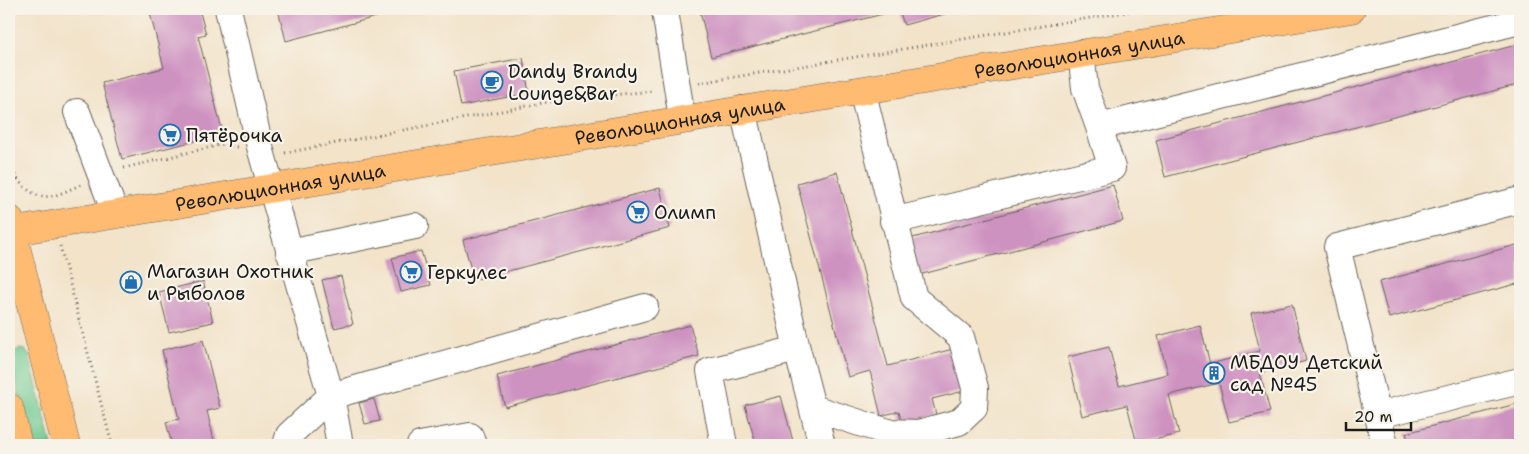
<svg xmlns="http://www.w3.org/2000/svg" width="1529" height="454" font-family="'Shantell Sans',sans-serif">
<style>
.green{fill:#6ec990;stroke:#457256}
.building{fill:#ce92c1}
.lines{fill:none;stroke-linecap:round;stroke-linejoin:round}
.minor-casing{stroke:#676259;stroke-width:28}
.major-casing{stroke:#676259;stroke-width:29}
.path{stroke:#676259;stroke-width:3;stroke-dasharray:1 4;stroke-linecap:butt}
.minor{stroke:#fff;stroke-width:26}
.major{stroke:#febb71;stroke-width:28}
.labels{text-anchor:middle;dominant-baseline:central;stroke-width:4.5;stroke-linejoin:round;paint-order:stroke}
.street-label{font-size:19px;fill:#1c1c1c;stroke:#f7f3e8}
.poi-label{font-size:19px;fill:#1c1c1c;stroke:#f7f3e8;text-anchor:start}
</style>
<rect width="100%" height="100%" fill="#f7f3e8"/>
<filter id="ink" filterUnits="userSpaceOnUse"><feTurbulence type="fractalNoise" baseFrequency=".02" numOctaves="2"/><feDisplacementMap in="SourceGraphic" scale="10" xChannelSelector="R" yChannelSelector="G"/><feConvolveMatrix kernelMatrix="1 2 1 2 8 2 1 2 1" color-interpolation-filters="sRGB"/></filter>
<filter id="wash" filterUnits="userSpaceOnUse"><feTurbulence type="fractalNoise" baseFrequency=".0096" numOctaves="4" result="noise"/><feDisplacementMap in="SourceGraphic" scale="20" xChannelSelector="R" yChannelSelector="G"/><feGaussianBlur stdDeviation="1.12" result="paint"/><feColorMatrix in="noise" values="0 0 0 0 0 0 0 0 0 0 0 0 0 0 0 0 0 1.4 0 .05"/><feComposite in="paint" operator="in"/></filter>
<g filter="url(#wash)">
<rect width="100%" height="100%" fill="#f2e3c9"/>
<!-- green -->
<path class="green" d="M19,349L25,350L29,355L52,445H32L10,358L13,352Z"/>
<g id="blocks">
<!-- building -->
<path class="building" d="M149,9H199L206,34L198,36L223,134L122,159L102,83L164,68Z
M278,9H406L286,41Z
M708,9H962L904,25L899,10L711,57L700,11Z
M1520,44V84L1165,177L1156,140Z
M523,58L529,93L461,106L454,71Z
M837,172L888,366L953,349L964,391L932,399L936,415L902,424L899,411L881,416L870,371L848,377L797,183Z
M1113,185L1123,221L919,275L909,239Z
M660,188L670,228L474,280L463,240Z
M1520,244V283L1389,318L1379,282Z
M421,251L431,285L401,292L392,258Z
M341,276L353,324L334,328L322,280Z
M203,281L213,322L169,332L159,292Z
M1292,304L1306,361L1260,373L1270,412L1229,422L1219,383L1169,395L1179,434L1137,444L1127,405L1082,416L1068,357L1109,347L1119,386L1168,374L1158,336L1200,325L1210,364L1260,351L1251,313Z
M690,325L699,356L505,407L497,376Z
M203,340L220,408L207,411L215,445H172L166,422L179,419L162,350Z
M781,396L794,445H756L745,405Z
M374,399L380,421L365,424L359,403Z
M1520,403V442L1509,445H1409L1406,433Z"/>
</g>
</g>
<g filter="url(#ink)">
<use href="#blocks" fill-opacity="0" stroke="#676259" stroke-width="1"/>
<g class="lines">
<!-- minor casing -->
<g class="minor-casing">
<path id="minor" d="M228,9L261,151L331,396L340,445
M668,9L665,11L682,118
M1081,53L1085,88L1099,127L1520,21
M743,109L797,349L822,445
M77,112L115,213
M893,221L1112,168L1099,127
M289,252L415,226
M813,408L888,432L918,433L959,422L974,408L975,388L961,337L914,298L862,90
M1378,415L1520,381
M286,445L289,435L331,396L645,307
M420,445L470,436L473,445
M724,445L710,371L797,349
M1385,445L1337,247L1520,200"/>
</g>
<!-- major casing -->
<g class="major-casing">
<g id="major">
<path d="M9,219L66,445"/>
<path id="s1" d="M9,232L1351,9"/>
<path d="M9,407L18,445"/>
</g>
</g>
<!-- path -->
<path class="path" d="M699,83L1144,9
M285,153L558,100L653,91
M9,161C13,178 31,200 51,196C61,195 71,188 81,185
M124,168L224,144L237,147
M60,246L112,445"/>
<!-- minor -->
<use href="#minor" class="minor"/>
<!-- major -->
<use href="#major" class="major"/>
</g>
</g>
<!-- icons -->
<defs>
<g id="cafe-ring" transform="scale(1.125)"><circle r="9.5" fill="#f7f3e8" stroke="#1f6fb2" stroke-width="1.5"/><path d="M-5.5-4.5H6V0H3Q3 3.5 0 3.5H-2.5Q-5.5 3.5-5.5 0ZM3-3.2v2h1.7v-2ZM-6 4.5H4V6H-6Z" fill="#1f6fb2"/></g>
<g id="supermarket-ring" transform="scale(1.125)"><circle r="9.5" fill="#f7f3e8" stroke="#1f6fb2" stroke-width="1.5"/><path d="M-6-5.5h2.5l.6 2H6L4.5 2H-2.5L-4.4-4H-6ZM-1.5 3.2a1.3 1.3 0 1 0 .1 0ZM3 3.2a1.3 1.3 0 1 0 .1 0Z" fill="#1f6fb2"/></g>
<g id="shop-ring" transform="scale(1.125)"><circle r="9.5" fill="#f7f3e8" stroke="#1f6fb2" stroke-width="1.5"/><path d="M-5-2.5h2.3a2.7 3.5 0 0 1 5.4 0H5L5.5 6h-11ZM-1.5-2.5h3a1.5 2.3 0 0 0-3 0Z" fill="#1f6fb2"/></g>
<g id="building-ring" transform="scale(1.125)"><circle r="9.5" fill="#f7f3e8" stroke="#1f6fb2" stroke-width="1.5"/><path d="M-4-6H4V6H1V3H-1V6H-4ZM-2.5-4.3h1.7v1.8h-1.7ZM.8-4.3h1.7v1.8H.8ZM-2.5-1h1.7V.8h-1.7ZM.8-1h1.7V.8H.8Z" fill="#1f6fb2"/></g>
</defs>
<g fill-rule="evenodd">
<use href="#cafe-ring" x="492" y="82"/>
<use href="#supermarket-ring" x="170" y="135"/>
<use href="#supermarket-ring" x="638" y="212"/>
<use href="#supermarket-ring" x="411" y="272"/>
<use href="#shop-ring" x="131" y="282"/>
<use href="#building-ring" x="1214" y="373"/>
</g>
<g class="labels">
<!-- street labels -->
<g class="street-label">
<text stroke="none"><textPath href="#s1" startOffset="1085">Революционная улица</textPath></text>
<text stroke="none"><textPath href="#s1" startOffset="680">Революционная улица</textPath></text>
<text stroke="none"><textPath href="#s1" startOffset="275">Революционная улица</textPath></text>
</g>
<!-- poi labels -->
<g class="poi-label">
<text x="508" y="71">Dandy Brandy<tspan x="508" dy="22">Lounge&amp;Bar</tspan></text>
<text x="186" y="135">Пятёрочка</text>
<text x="654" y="212">Олимп</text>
<text x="147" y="271">Магазин Охотник<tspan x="147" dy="22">и Рыболов</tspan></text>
<text x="427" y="272">Геркулес</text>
<text x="1230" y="362">МБДОУ Детский<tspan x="1230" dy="22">сад №45</tspan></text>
</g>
</g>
<!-- margin -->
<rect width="1529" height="454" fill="none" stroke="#f7f3e8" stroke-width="30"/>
<!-- scale -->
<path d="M1346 422v8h65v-8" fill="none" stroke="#1c1c1c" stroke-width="2.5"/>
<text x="1354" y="422" font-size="15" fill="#1c1c1c" stroke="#f7f3e8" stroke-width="4" paint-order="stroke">20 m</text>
</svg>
